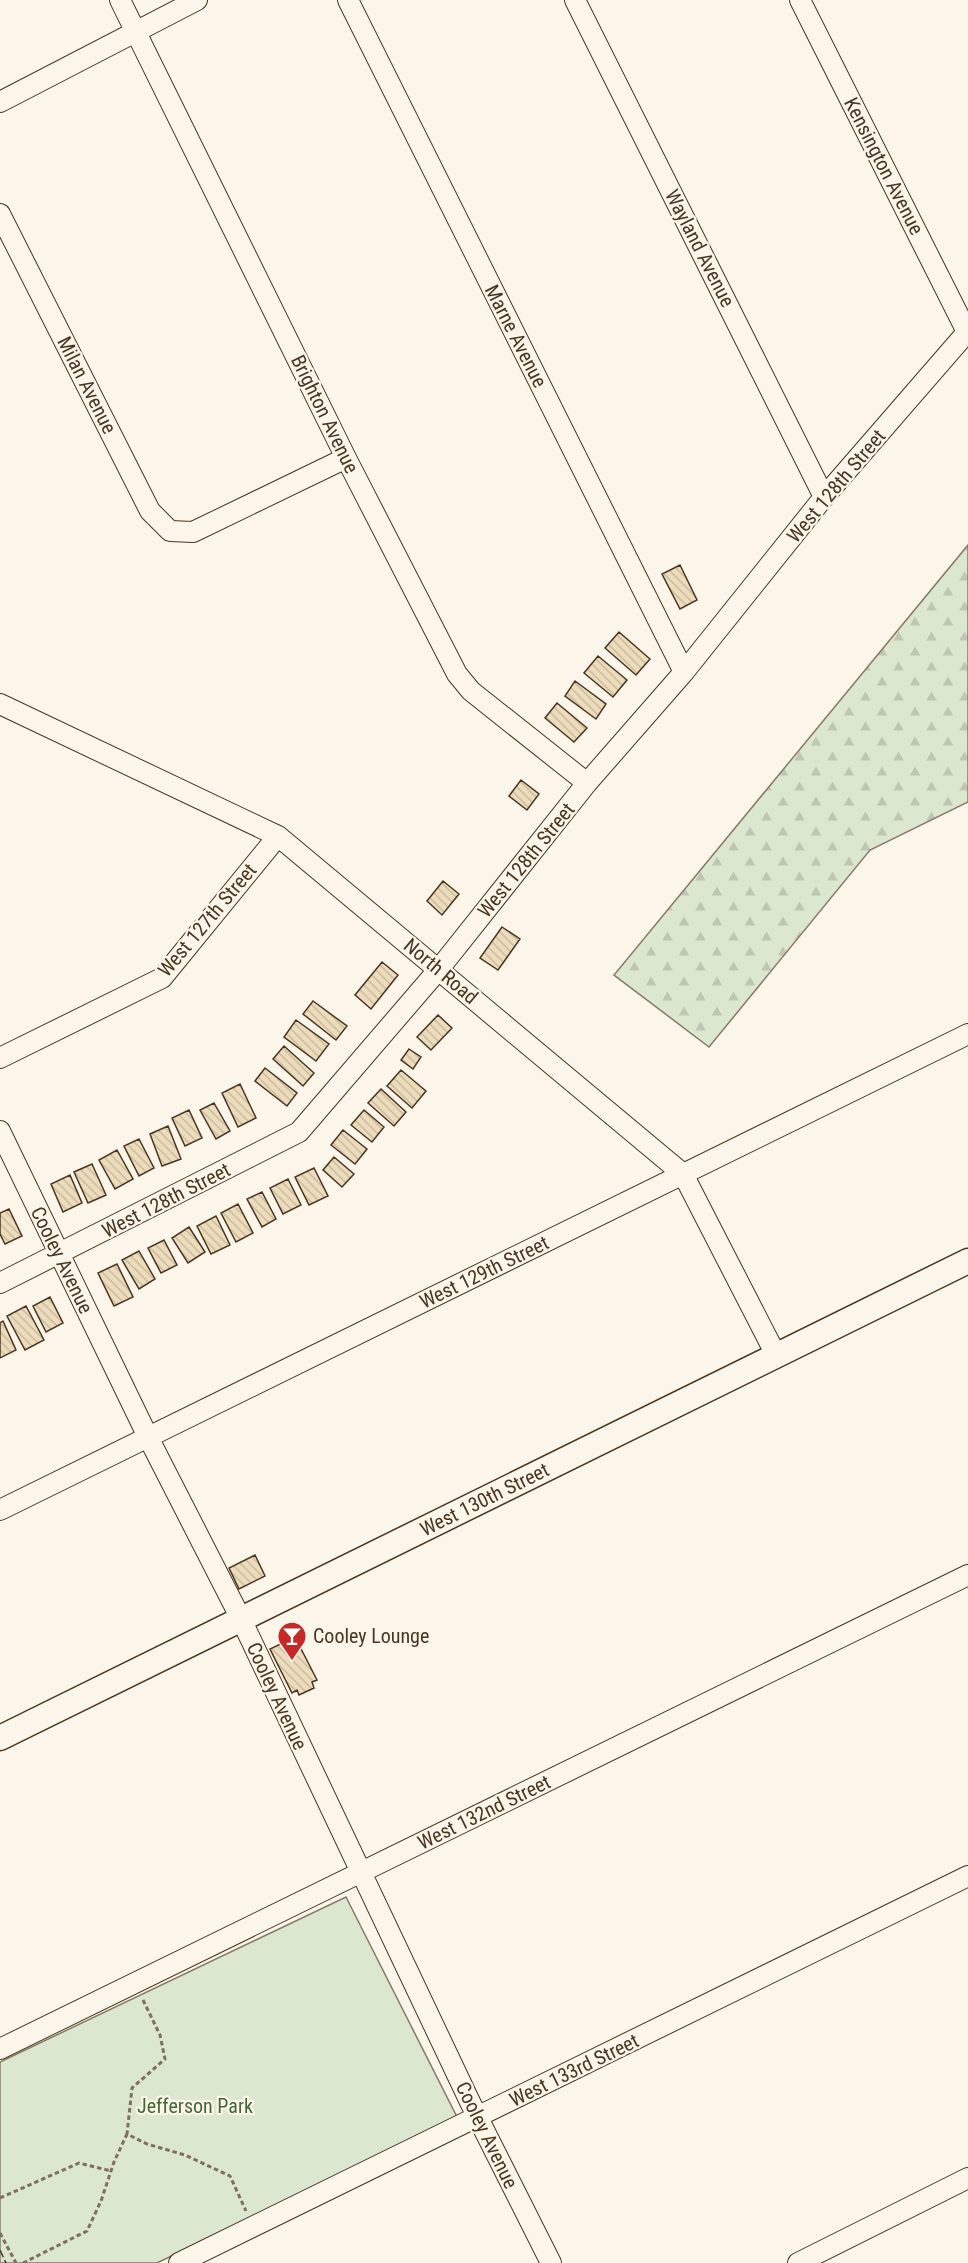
<svg xmlns="http://www.w3.org/2000/svg" width="968" height="2263" font-family="'Roboto Condensed',sans-serif">
<style>
.forest{fill:url(#forest-firs);stroke:#887966;stroke-width:1.5}
.green{fill:#dce7d0;stroke:#887966;stroke-width:1.5}
.building{fill:url(#building-back-hatch);stroke:#4a3520;stroke-width:1.5}
.lines{fill:none;stroke-linecap:round;stroke-linejoin:round}
.minor-casing{stroke:#4a3520;stroke-width:22}
.major-casing{stroke:#4a3520;stroke-width:27}
.path{stroke:#7f6f5c;stroke-width:3;stroke-dasharray:4.5 3;stroke-linecap:butt}
.minor{stroke:#fbf6e9;stroke-width:20}
.major{stroke:#fbf6e9;stroke-width:24}
.fence{stroke:#4a3520;stroke-width:1.5;stroke-dasharray:8 3;stroke-linecap:butt}
.labels{text-anchor:middle;dominant-baseline:central;stroke-width:4.5;stroke-linejoin:round;paint-order:stroke}
.street-label{font-size:20px;fill:#4a3520;stroke:#fbf6e9}
.poi-label{font-size:20px;fill:#4a3520;stroke:#fbf6e9;text-anchor:start}
.park-label{font-size:20px;fill:#436837;stroke:#fbf6e9}
</style>
<defs>
<pattern id="forest-firs" width="22" height="20" patternUnits="userSpaceOnUse" patternTransform="scale(1.5)"><rect width="22" height="20" fill="#dce7d0"/><path d="M5 1l3.5 6h-7zM16 11l3.5 6h-7z" fill="#bec7b2"/></pattern>
<pattern id="building-back-hatch" width="6" height="6" patternUnits="userSpaceOnUse" patternTransform="scale(1.5)"><rect width="6" height="6" fill="#ecdcbc"/><path d="M-1 5l2 2M0 0l6 6M5-1l2 2" fill="none" stroke="#ccbda1"/></pattern>
</defs>
<rect width="100%" height="100%" fill="#fbf6e9"/>
<!-- forest -->
<path class="forest" d="M968,545V802L870,850L709,1047L614,975Z"/>
<!-- green -->
<path class="green" d="M346,1897L457,2117L157,2263H0V2062Z"/>
<!-- building -->
<path class="building" d="M680,565L697,600L680,609L662,574Z
M619,632L650,659L636,675L605,648Z
M598,656L627,680L613,697L584,673Z
M575,681L606,704L596,719L565,696Z
M557,703L587,728L574,742L545,718Z
M521,780L539,794L527,810L509,796Z
M443,881L459,894L442,915L427,901Z
M502,927L520,939L498,970L480,958Z
M382,962L398,975L371,1009L355,995Z
M313,1001L347,1026L336,1040L303,1014Z
M438,1015L452,1028L431,1050L417,1037Z
M296,1020L329,1044L316,1061L284,1037Z
M284,1046L314,1073L303,1086L273,1059Z
M409,1049L421,1057L413,1069L401,1060Z
M265,1068L297,1093L287,1106L255,1081Z
M401,1070L426,1091L412,1108L387,1086Z
M240,1084L256,1118L238,1127L222,1093Z
M381,1089L406,1112L394,1126L368,1103Z
M214,1103L230,1131L216,1139L200,1110Z
M189,1110L202,1138L185,1146L172,1118Z
M364,1110L384,1127L372,1142L351,1125Z
M168,1126L181,1159L162,1166L150,1134Z
M343,1130L367,1149L355,1164L331,1145Z
M139,1139L154,1168L139,1176L124,1146Z
M117,1150L133,1179L115,1189L99,1160Z
M334,1157L354,1174L342,1187L323,1170Z
M92,1164L106,1195L88,1203L74,1172Z
M314,1168L328,1196L309,1205L295,1177Z
M70,1175L82,1203L63,1212L51,1184Z
M288,1179L301,1205L283,1214L270,1188Z
M262,1192L276,1219L262,1227L247,1199Z
M238,1204L253,1233L236,1242L221,1213Z
M9,1209L22,1236L5,1244L0,1234V1213Z
M216,1216L230,1245L211,1254L197,1226Z
M189,1227L205,1252L188,1263L172,1238Z
M164,1240L177,1265L161,1273L148,1248Z
M139,1251L155,1279L139,1289L122,1260Z
M117,1264L133,1297L114,1306L98,1273Z
M50,1297L63,1323L46,1332L33,1306Z
M26,1306L44,1340L25,1350L7,1316Z
M3,1321L16,1350L0,1358V1323Z
M255,1555L265,1576L239,1589L229,1568Z
M295,1637L317,1680L312,1682L314,1688L299,1695L297,1690L292,1693L270,1649Z"/>
<g class="lines">
<!-- minor casing -->
<g class="minor-casing">
<path id="minor" d="M120,0L346,458L457,674L471,691L587,783
M348,0L684,672
M575,0L824,497
M800,0L967,332
M0,102L197,0
M0,214L150,511L170,531L193,532L346,458
M0,704L278,836L683,1174L776,1355
M0,1058L162,978L278,836
M0,1131L148,1437L241,1619L470,2102L551,2263
M0,1283L299,1132L439,969L587,783L684,672L824,497L968,331
M0,1510L968,1034
M0,2049L968,1575
M179,2263L968,1876
M798,2263L968,2178"/>
</g>
<!-- major casing -->
<g class="major-casing">
<g id="major">
<path id="s1" d="M0,1738L968,1261"/>
</g>
</g>
<!-- path -->
<path class="path" d="M143,2000L160,2035L165,2059L132,2088L127,2134L147,2144L185,2155L230,2176L246,2211
M0,2198L79,2163L111,2171
M0,2233L16,2263
M23,2263L87,2231L101,2201L114,2162L127,2134"/>
<!-- minor -->
<use href="#minor" class="minor"/>
<!-- major -->
<use href="#major" class="major"/>
<!-- fence -->
<path class="fence" d="M0,2250L6,2263"/>
</g>
<!-- icons -->
<defs>
<g id="bar-pin" transform="scale(1.5)"><path d="M0 17L-7.5 6A9.5 9.5 0 1 1 7.5 6Z" fill="#c62828" stroke="#fbf6e9"/><path d="M-6-5H6L.8 .8V4.5H3.5V6h-7V4.5H-.8V.8Z" fill="#fff"/></g>
</defs>
<g fill-rule="evenodd">
<use href="#bar-pin" x="292" y="1636"/>
</g>
<g class="labels">
<!-- street labels -->
<g class="street-label">
<text transform="translate(884 166) rotate(63)">Kensington Avenue</text>
<text transform="translate(700 248) rotate(63)">Wayland Avenue</text>
<text transform="translate(516 336) rotate(63)">Marne Avenue</text>
<text transform="translate(87 385) rotate(63)">Milan Avenue</text>
<text transform="translate(325 414) rotate(64)">Brighton Avenue</text>
<text transform="translate(836 486) rotate(-50)">West 128th Street</text>
<text transform="translate(526 860) rotate(-51)">West 128th Street</text>
<text transform="translate(207 920) rotate(-50)">West 127th Street</text>
<text transform="translate(441 971) rotate(40)">North Road</text>
<text transform="translate(166 1200) rotate(-27)">West 128th Street</text>
<text transform="translate(62 1260) rotate(64)">Cooley Avenue</text>
<text transform="translate(484 1272) rotate(-26)">West 129th Street</text>
<text stroke="none"><textPath href="#s1" startOffset="540">West 130th Street</textPath></text>
<text transform="translate(277 1696) rotate(65)">Cooley Avenue</text>
<text transform="translate(484 1812) rotate(-26)">West 132nd Street</text>
<text transform="translate(574 2070) rotate(-26)">West 133rd Street</text>
<text transform="translate(487 2135) rotate(64)">Cooley Avenue</text>
</g>
<!-- poi labels -->
<g class="poi-label">
<text x="313" y="1636">Cooley Lounge</text>
</g>
<!-- park labels -->
<g class="park-label">
<text x="195" y="2106">Jefferson Park</text>
</g>
</g>
</svg>
